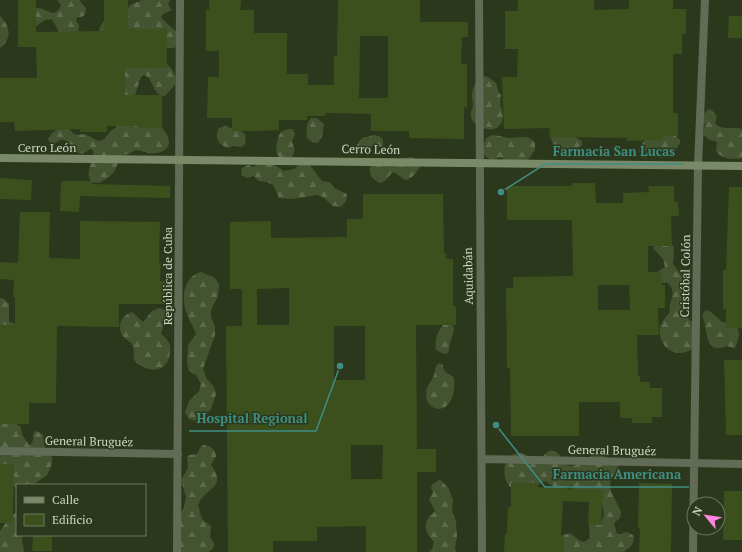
<svg xmlns="http://www.w3.org/2000/svg" width="742" height="552" font-family="'PT Serif',serif">
<style>
.forest{fill:url(#forest-firs)}
.building{fill:#3c501e;fill-rule:evenodd}
.lines{fill:none;stroke-linecap:round;stroke-linejoin:round}
.street{stroke:#616b56;stroke-width:8}
.secondary{stroke:#7a8a68;stroke-width:8}
.labels{text-anchor:middle;dominant-baseline:central;stroke-width:3;stroke-linejoin:round;paint-order:stroke}
.street-label{font-size:12px;fill:#cdd5c4;stroke:#2c381c}
.leader{fill:none;stroke:#3e8e84;stroke-width:1.5}
.callout-dot{fill:#3e8e84;stroke:#2c381c;stroke-width:1.5}
.callout-label{font-size:13px;text-anchor:middle;font-weight:bold;fill:#3e8e84;stroke:#2c381c;stroke-width:3;stroke-linejoin:round;paint-order:stroke}
</style>
<defs>
<pattern id="forest-firs" width="22" height="20" patternUnits="userSpaceOnUse"><rect width="22" height="20" fill="#445431"/><path d="M5 1l3.5 6h-7zM16 11l3.5 6h-7z" fill="#5e6c4d"/></pattern>
</defs>
<rect width="100%" height="100%" fill="#2c381c"/>
<!-- forest -->
<path class="forest" d="M57,0H80C81,4 84,5 86,8L85,15L81,17H78L76,20L79,26L78,34L59,32L52,19L45,20L36,26L33,25L31,8C34,8 36,7 38,8C49,9 54,20 61,5Z
M142,0H170L168,5L172,10L163,14L161,17L163,20L177,32V46C171,51 166,47 161,44L164,60L173,71L176,78L175,85L165,96C152,96 154,78 144,75L141,77L135,95L129,97L122,94L100,32L99,29L103,22L128,8L130,5Z
M0,16C11,27 12,39 0,48Z
M484,76L488,77L496,83L499,93L501,95L500,105C504,112 505,125 494,129C487,131 472,125 471,117C470,113 472,110 473,105C473,102 472,99 472,96C472,88 476,79 484,76Z
M709,109C716,112 718,117 715,123C722,132 733,125 742,129V158C733,160 721,159 716,151L717,143L715,141C709,141 707,138 703,134L705,125L703,122L704,114Z
M311,118H317L324,124L322,137L318,143L312,142L307,138C306,131 306,123 311,118Z
M117,125H159C169,134 176,149 157,153C150,155 142,150 135,150L129,154L122,155L114,172L109,177L99,183L92,182C83,173 95,161 93,151L90,149C84,154 81,155 74,151C72,146 67,138 60,140C58,141 56,143 54,144L50,143L48,139L52,133L60,127L69,129L74,134C78,136 82,133 87,135C93,137 97,144 104,139C109,135 109,130 116,128Z
M226,126C233,130 240,129 245,134C246,140 247,143 242,147L232,146L229,148C218,145 214,138 219,128Z
M289,129H293L295,134L292,141C294,149 296,150 292,157H279C274,152 277,141 279,135L282,131Z
M373,135L379,136L383,139V146L379,147L372,146L365,153H361L357,149C356,144 360,140 364,137H368Z
M492,135C499,135 505,138 511,138C521,138 528,134 535,143V150L527,161L510,164L501,157L491,160L485,156L482,150L486,138Z
M675,135L680,140V143L672,155L661,158L651,155L646,158H642L639,151C641,145 643,141 649,137Z
M550,136H573L582,141V145L571,153L565,155L555,149Z
M412,157L418,161L420,167C416,173 412,179 405,180L394,172C388,175 387,181 381,183C371,180 367,172 372,163Z
M260,161L271,163L284,171L294,169L299,165L309,164L322,181L330,182L334,188L347,194L346,201L341,207L333,206L323,197L316,195L294,199L279,198L273,185L267,182L259,181L254,176L247,178L241,175L242,168L248,165L254,167Z
M671,244L674,247L673,264L684,279C682,288 680,290 688,297C687,304 682,307 682,313L693,323V348C678,361 657,347 660,328C661,322 666,317 670,312C667,302 680,292 666,282L663,283L656,280V273L665,267L663,259L653,248L655,246Z
M201,272L215,278L219,284L218,296L211,310V317L215,327V335L203,369L207,379L214,387L216,394L211,409L206,415L196,421L189,419L185,412L189,401L199,391L201,384L196,375L189,371L187,363L188,345L196,334C193,326 188,319 186,311C181,297 184,276 201,272Z
M0,298L4,299L9,304V321L19,326L0,325Z
M159,308L165,310L170,316L165,321L161,334C168,340 171,343 170,352C168,375 146,373 134,360C134,356 134,351 133,347C132,341 125,340 122,335C117,325 122,315 132,312L143,322L152,311Z
M707,310L712,313L722,322C740,323 742,331 735,348L726,346C704,357 708,326 702,315L704,312Z
M446,322C460,326 451,336 450,344C449,347 449,349 449,351L446,354L442,353L436,350C435,338 437,331 446,322Z
M439,363L443,365C443,373 449,373 454,378C458,420 420,415 427,388C428,384 432,381 433,377C436,372 434,367 439,363Z
M0,424H16L20,426L23,436L29,445C34,443 33,439 33,434L36,431L43,434L44,445L52,457V464L47,475L33,485H17V488L10,486L0,480Z
M203,445C210,445 215,449 216,456L211,465C228,489 206,486 198,505L202,519L211,526L210,537L214,543C214,548 212,550 208,552H177L180,514L184,507L186,497L181,480L188,468L187,457L189,455L197,454L200,448Z
M549,451C563,449 559,463 567,465C582,471 587,447 608,458C612,461 615,462 618,466C618,472 613,475 611,480C607,490 618,503 621,512L620,518L614,523L617,534H620L626,532L633,535C636,543 630,548 623,552H562L560,536L570,533L580,541L584,542L590,538L589,524L592,522H599L602,521L604,514L601,497L574,492L572,485L568,486L561,491L545,481L542,482L536,487L530,483H527L524,486L514,490C500,482 501,455 519,453C523,453 525,455 528,456C532,458 537,458 541,458Z
M439,480L442,481L449,489L453,500L452,511L456,521L457,536L455,548L456,552H429L432,549L434,542C428,535 423,528 428,518C430,515 433,514 435,511L429,499L433,493L431,487L433,484Z
M17,513V535H23L22,540L24,552H0V531L12,514Z"/>
<!-- building -->
<path class="building" d="M18,0H36V31L37,32L104,31V0H128V29H167V68H125V95H162V128H138V126H107V132H80V129L15,131L14,122H0V78H37L36,47H18Z
M209,0H241L240,10H254V33H287V74H308V85H334V56H337L338,0H420V22H468V37H462L461,64H467V107H464V139L409,138V131H371V114L325,113V116H307V120H279V130L257,131H232V118H207L208,77H219V51H206V9L209,10ZM360,36H388V98H359Z
M518,0H594V10L629,9V0H673V9H686V34H682V54H673V113H678V136H662V140L627,141V138L549,137L550,128L504,129L502,77H517L518,49H505V11H518Z
M729,16H742V38H728Z
M0,178L32,180L31,200L0,199Z
M61,181H92V184L170,186V198L80,196L79,212L60,211Z
M572,183H595L596,203H623V193L649,192L648,186H674V202H678L679,216H671L672,246H648V272H661L662,285H665V308H658L659,335H637L638,376H640V382H650V388H662V417H652V423H632V418H620V402H579V436H511L510,368H507L506,288H513V277L573,276L572,220H507V186H572ZM598,285H629L630,310H598Z
M729,187H742V328H726V309H723V270H726Z
M363,194H443L444,253H446V259H453V306H456V325H416L417,449H436V472H417V552H366V526L317,527V541H273V552H228L226,326H242V289H230V222L271,221V238L347,237V219H363ZM289,288V325H257V289ZM334,326H365V380H334ZM351,445H383L382,479H351Z
M20,212H50L49,258L80,259V221L160,222L159,263H161L160,281H168V304H119V327L57,326L56,403H29V424H0V325H15V297H13L14,280L0,279V262L18,263Z
M724,360H742V435H726Z
M0,464H14L13,523H0Z
M511,483H537V487L603,490L601,525L588,524L589,502L563,501L561,535H564V552H504L505,534H507L508,507H511Z
M639,483L672,484L671,552H639L640,528H638Z
M724,491H742V540H723Z
M33,535H52V551H32Z"/>
<g class="lines">
<!-- street -->
<path class="street" d="M479,0L482,552
M0,451L178,454
M482,459L742,464
M177,552L180,0
M693,552L698,165L705,0"/>
<!-- secondary -->
<path class="secondary" d="M0,158L742,166"/>
</g>
<g class="labels">
<!-- street labels -->
<g class="street-label">
<text x="47" y="147">Cerro León</text>
<text transform="translate(371 149) rotate(1)">Cerro León</text>
<text transform="translate(167 276) rotate(-90)">República de Cuba</text>
<text transform="translate(468 276) rotate(-91)">Aquidabán</text>
<text transform="translate(685 276) rotate(-89)">Cristóbal Colón</text>
<text transform="translate(89 441) rotate(1)">General Bruguéz</text>
<text transform="translate(612 450) rotate(1)">General Bruguéz</text>
</g>
</g>
<!-- callouts -->
<path class="leader" d="M501 192L545 164H683M340 366L316 431H189M496 425L545 487H689"/>
<g class="callout-dot">
<circle cx="501" cy="192" r="4"/>
<circle cx="340" cy="366" r="4"/>
<circle cx="496" cy="425" r="4"/>
</g>
<g class="callout-label">
<text x="614" y="156">Farmacia San Lucas</text>
<text x="252" y="423">Hospital Regional</text>
<text x="617" y="479">Farmacia Americana</text>
</g>
<!-- legend -->
<rect x="16" y="484" width="130" height="52" fill="#2c381c" stroke="#6c775f"/>
<rect x="24" y="497" width="20" height="6" fill="#7a8a68" stroke="#6c775f"/>
<text x="52" y="504" font-size="12" fill="#cdd5c4">Calle</text>
<rect x="24" y="514" width="20" height="12" fill="#3c501e" stroke="#6c775f"/>
<text x="52" y="524" font-size="12" fill="#cdd5c4">Edificio</text>
<!-- north arrow -->
<g transform="translate(706 516) rotate(299)"><circle r="19" fill="#2c381c" stroke="#6c775f"/>
<path d="M0-3L7 15L0 10L-7 15Z" fill="#ff85de"/>
<text y="-6" font-size="11" font-weight="bold" text-anchor="middle" fill="#cdd5c4">N</text>
</g>
</svg>
